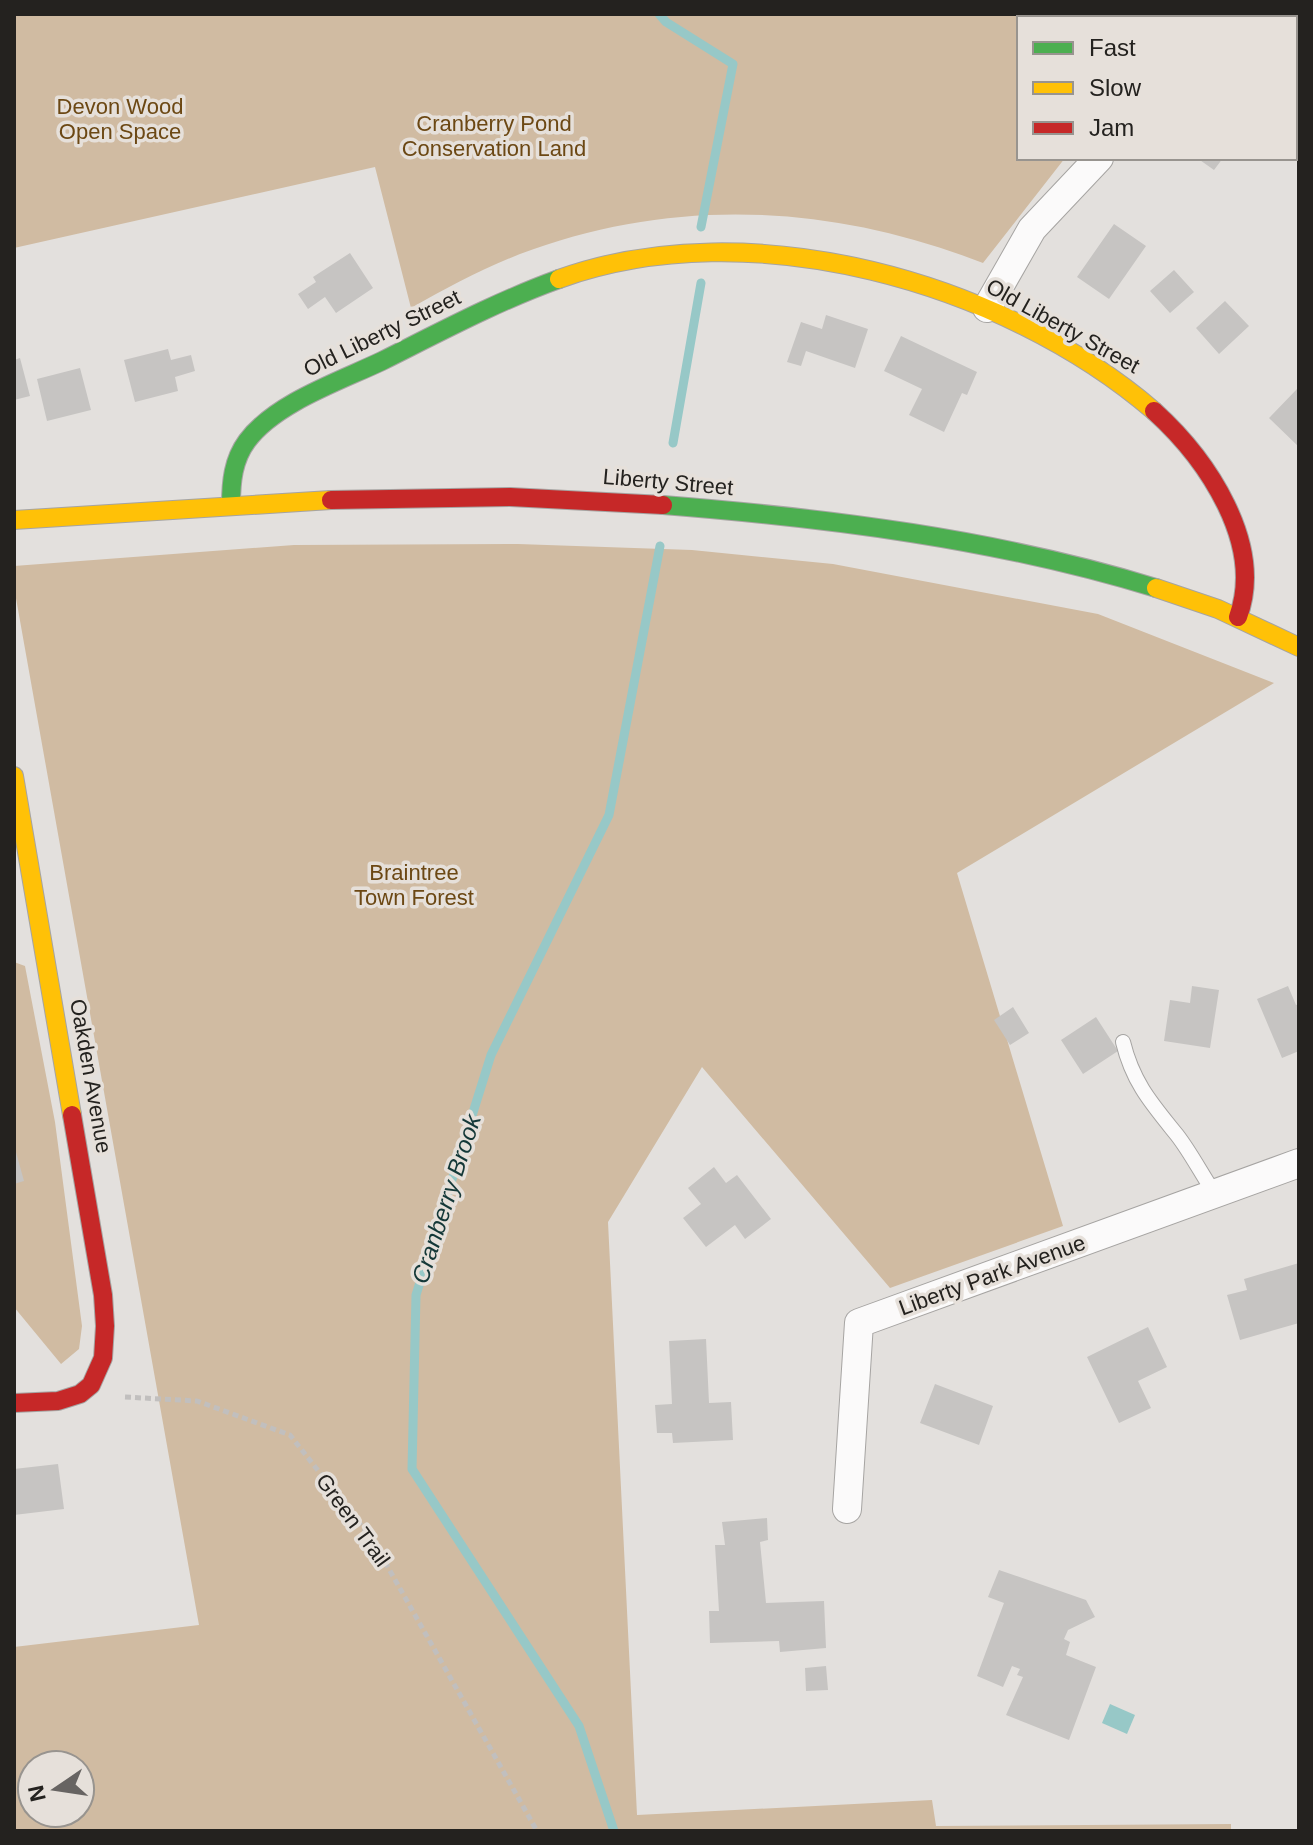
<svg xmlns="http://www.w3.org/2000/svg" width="1313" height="1845" font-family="Arial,sans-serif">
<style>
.forest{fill:#d0bba2;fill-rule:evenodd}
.water{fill:#97c8c7}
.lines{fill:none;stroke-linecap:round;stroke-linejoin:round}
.stream{stroke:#97c8c7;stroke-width:9}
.building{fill:#c6c4c2}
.lane-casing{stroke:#a6a4a2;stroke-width:16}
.street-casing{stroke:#a6a4a2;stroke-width:30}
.fast-casing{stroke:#a6a4a2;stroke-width:20}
.slow-casing{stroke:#a6a4a2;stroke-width:20}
.jam-casing{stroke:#a6a4a2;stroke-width:20}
.path{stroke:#c1bfbe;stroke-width:5;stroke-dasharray:6 4;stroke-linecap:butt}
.lane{stroke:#fbfafa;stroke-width:14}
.street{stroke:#fbfafa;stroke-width:28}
.fast{stroke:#4caf50;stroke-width:18}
.slow{stroke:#ffc107;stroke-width:18}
.jam{stroke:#c62828;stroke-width:18}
.labels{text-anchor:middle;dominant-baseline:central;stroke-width:7;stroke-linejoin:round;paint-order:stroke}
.park-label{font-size:22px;fill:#6c4814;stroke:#e6e0da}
.street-label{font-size:22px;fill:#24221f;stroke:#e6e0da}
.water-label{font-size:24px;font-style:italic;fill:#143838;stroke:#e6e0da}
</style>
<rect width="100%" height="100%" fill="#e3e0dd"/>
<!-- forest -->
<path class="forest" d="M14,14H1176L1173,18H1019V158H1065L983,263C832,204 673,196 520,254C482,269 446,288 411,308L375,167L14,248Z
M518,544L692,550L833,564L1098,614L1274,683L957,873L1063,1226L890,1288L702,1067L608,1222L637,1815L932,1800L936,1826L1231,1824V1831H14V1647L199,1625L14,587V566L294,545ZM32,1765H80V1813H32Z
M14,962L25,966L55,1122L82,1326L79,1349L61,1364L14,1307Z"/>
<!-- water -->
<path class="water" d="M1110,1704L1135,1715L1127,1734L1102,1723Z"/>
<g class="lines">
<!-- stream -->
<path class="stream" d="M659,14L666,22L733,64L701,227
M673,443L701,283
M614,1831L579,1726L412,1469L416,1295L491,1055L609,815L660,546"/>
</g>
<!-- building -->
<path class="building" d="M1288,14H1299V64L1295,61V18H1285Z
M1197,158H1223L1214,170Z
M1114,224L1146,246L1109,299L1077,277Z
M350,253L373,288L336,313L325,297L308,309L298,294L316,282L313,277Z
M1174,270L1194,292L1170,313L1150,291Z
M1225,301L1249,326L1219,354L1196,328Z
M826,315L868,329L855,368L806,351L801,366L787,362L801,322L822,329Z
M901,336L977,372L967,395L962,393L944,432L909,415L922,389L884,371Z
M168,349L171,360L191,355L195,371L175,377L178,391L135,402L124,360Z
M20,358L30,396L14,400V360Z
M80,368L91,410L47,421L37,379Z
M1297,389L1299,391V447L1269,418Z
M1192,986L1219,990L1210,1048L1164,1041L1170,1000L1190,1003Z
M1288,986L1296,1005L1299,1004V1051L1282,1058L1257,999Z
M1013,1007L1029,1033L1010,1045L994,1020Z
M1096,1017L1118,1051L1083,1074L1061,1040Z
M14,1145L24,1181L14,1184Z
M714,1167L726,1183L737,1175L771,1219L745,1239L735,1225L706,1247L683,1218L701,1204L688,1188Z
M1299,1263V1323L1240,1340L1227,1295L1247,1290L1244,1279Z
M1148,1327L1167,1367L1138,1381L1151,1408L1119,1423L1087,1357Z
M706,1339L709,1403L731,1402L733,1440L673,1443L672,1433H657L655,1405L672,1404L669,1341Z
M935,1384L993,1406L979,1445L920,1423Z
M58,1464L64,1509L14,1515V1469Z
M767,1518L768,1540L760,1542L766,1603L824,1601L826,1648L780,1652L779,1641L710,1643L709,1611H719L715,1545H725L722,1522Z
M999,1570L1086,1600L1095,1617L1068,1630L1064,1639L1070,1642L1066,1655L1096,1667L1069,1740L1006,1715L1023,1677L1017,1675L1020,1669L1012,1666L1003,1687L977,1676L1004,1603L988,1597Z
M826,1666L828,1690L806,1691L805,1668Z"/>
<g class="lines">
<!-- lane casing -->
<g class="lane-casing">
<path id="lane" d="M1123,1042C1133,1083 1152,1104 1177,1135C1191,1153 1202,1175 1215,1194"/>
</g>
<!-- street casing -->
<g class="street-casing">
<path id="street" d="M1213,18L1215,14
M987,308L1032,229L1099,158
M847,1509L859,1323L1299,1163"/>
</g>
<!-- fast casing -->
<g class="fast-casing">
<path id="fast" d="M231,505C231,482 233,460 247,441C275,403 340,381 382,361C440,332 498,301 559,279
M663,505C828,518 997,539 1156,588"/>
</g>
<!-- slow casing -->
<g class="slow-casing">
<path id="slow" d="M559,279C750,210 1004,282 1154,411
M14,520L331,500
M1156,588L1218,609L1299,647
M14,776L72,1115"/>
</g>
<!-- jam casing -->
<g class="jam-casing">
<path id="jam" d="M1154,411C1207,459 1265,544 1238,617
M331,500L510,497L663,505
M14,1403L58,1401L80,1394L91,1385L103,1358L105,1326L103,1295L72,1115"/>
</g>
<!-- path -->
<path class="path" d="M125,1397L197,1401L290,1435L372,1539L537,1831"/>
<!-- lane -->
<use href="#lane" class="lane"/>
<!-- street -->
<use href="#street" class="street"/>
<!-- fast -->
<use href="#fast" class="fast"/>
<!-- slow -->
<use href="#slow" class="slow"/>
<!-- jam -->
<use href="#jam" class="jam"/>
</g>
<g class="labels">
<!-- park labels -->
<g class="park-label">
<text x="120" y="106">Devon Wood<tspan x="120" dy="25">Open Space</tspan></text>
<text x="494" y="123">Cranberry Pond<tspan x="494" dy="25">Conservation Land</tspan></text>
<text x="414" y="872">Braintree<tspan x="414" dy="25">Town Forest</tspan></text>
</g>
<!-- street labels -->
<g class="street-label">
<text transform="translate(1063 326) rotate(29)">Old Liberty Street</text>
<text transform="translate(382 333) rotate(-26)">Old Liberty Street</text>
<text transform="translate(668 482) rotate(5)">Liberty Street</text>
<text transform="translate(91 1076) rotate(80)">Oakden Avenue</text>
<text transform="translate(992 1275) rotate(-20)">Liberty Park Avenue</text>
<text transform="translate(353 1520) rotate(54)">Green Trail</text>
</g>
<!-- water labels -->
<g class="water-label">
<text transform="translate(446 1199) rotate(-72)">Cranberry Brook</text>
</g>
</g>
<!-- border -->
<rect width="1313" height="1845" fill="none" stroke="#24221f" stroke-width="32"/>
<!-- legend -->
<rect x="1017" y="16" width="280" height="144" fill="#e6e0da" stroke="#98948f" stroke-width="2"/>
<rect x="1033" y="42" width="40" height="12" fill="#4caf50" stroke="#98948f" stroke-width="2"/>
<text x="1089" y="56" font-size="24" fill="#24221f">Fast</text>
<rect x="1033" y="82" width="40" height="12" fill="#ffc107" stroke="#98948f" stroke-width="2"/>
<text x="1089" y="96" font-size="24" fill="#24221f">Slow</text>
<rect x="1033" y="122" width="40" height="12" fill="#c62828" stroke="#98948f" stroke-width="2"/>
<text x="1089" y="136" font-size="24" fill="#24221f">Jam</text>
<!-- north arrow -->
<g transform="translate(56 1789) rotate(257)"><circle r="38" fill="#e6e0da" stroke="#98948f" stroke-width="2"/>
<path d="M0-6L14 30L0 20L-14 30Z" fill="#676462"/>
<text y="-12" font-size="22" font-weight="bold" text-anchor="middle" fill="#24221f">N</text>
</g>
</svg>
